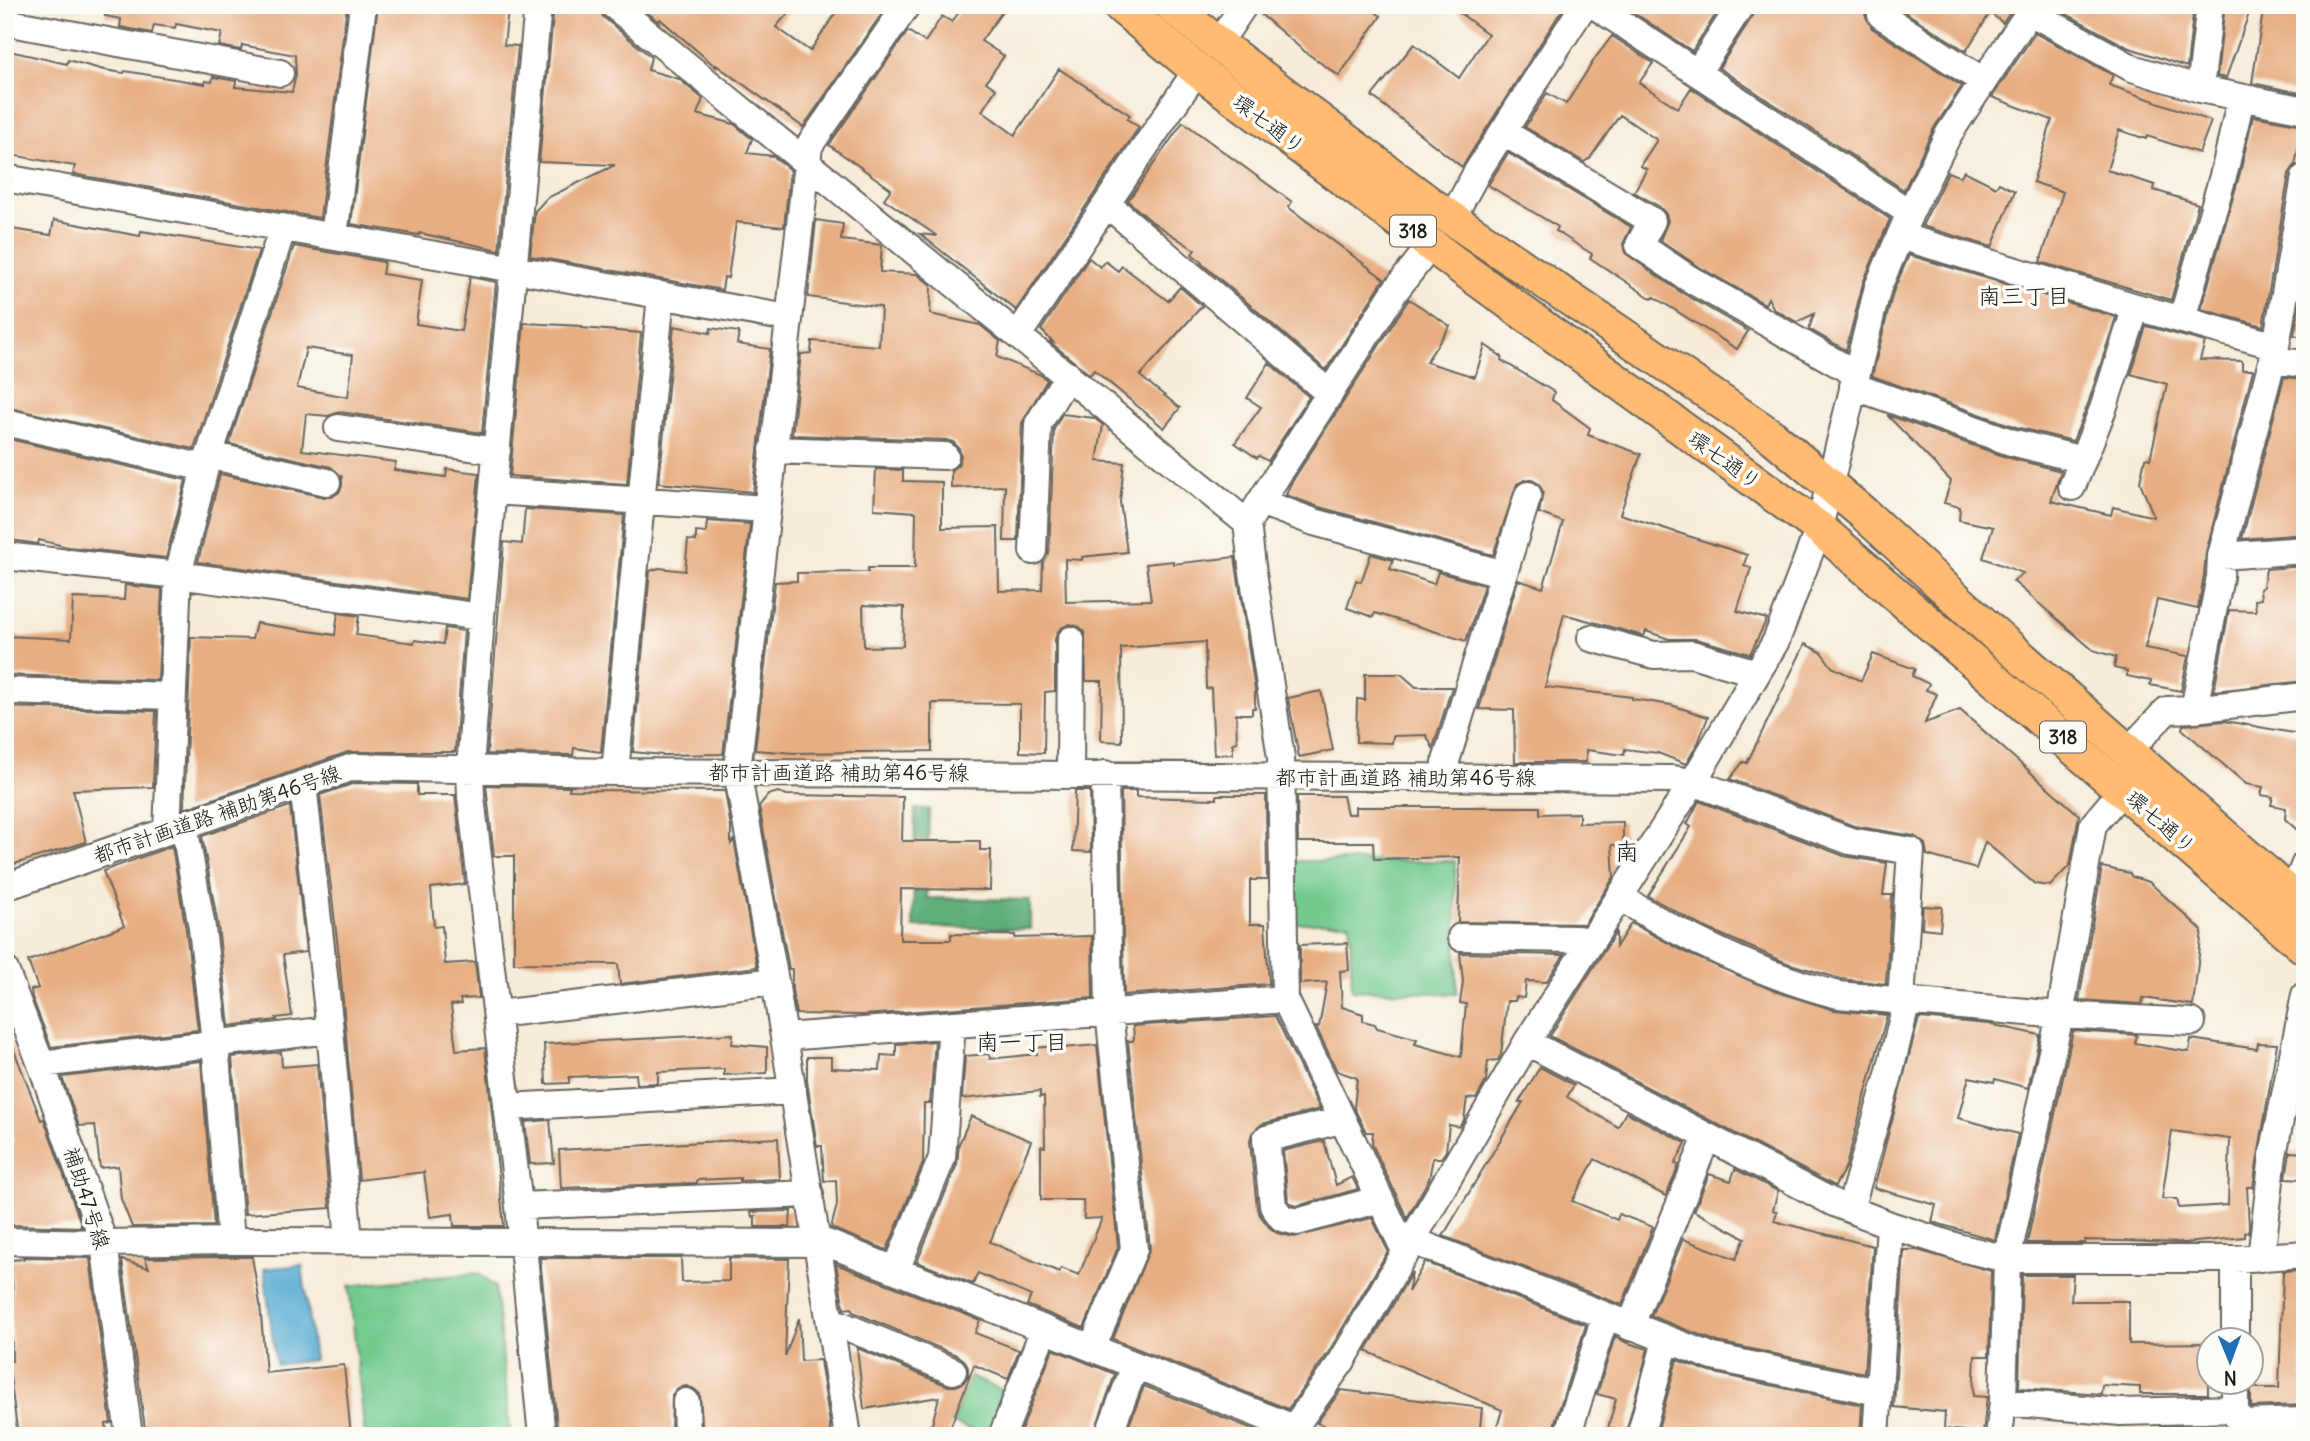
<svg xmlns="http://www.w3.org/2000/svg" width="2310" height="1441" font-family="Delius,'Klee One',sans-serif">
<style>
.green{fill:#73ca8f;stroke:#487356;stroke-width:2}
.forest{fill:#5eae7a;stroke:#3d654b;stroke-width:2}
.water{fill:#56abd2;stroke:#396477;stroke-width:2}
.building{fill:#e7ae82;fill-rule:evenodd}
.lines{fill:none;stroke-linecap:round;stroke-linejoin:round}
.minor-casing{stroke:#68655e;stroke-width:30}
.major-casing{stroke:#68655e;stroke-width:37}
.minor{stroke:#fff;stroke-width:26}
.major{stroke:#ffbb71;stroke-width:33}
.labels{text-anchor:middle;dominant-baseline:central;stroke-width:7;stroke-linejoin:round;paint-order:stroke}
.shield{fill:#fdfcf7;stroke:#605f5e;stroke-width:2}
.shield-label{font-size:19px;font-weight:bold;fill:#1c1c1c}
.street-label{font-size:21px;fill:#1c1c1c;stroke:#fdfcf7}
.neighbourhood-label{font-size:23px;fill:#1c1c1c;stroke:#fdfcf7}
.quarter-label{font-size:24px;fill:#1c1c1c;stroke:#fdfcf7}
</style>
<rect width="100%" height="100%" fill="#fdfcf7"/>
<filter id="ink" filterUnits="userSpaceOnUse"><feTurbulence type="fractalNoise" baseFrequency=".0143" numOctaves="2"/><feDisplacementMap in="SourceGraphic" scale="14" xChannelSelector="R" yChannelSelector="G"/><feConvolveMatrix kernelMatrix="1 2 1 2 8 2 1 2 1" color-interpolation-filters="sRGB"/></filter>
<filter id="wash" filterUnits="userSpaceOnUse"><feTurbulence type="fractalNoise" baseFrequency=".00686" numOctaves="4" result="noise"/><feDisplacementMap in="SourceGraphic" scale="28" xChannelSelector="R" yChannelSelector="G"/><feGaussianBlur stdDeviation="1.57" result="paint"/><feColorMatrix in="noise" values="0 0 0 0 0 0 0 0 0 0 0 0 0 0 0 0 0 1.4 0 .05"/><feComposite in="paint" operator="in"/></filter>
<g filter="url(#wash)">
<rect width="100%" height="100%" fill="#f6ecd9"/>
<!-- green -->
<path class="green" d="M1288,861H1455L1457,994L1352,990L1350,923H1287Z
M478,1273L495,1287L511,1433L499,1434V1436H365L349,1286Z
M969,1377L1011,1393L994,1436H987L952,1423Z"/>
<!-- forest -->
<path class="forest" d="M915,809H929L927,898L1030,900V929L913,927Z"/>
<!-- water -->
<path class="water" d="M302,1265L314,1360L276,1365L264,1269Z"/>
<g id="blocks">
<!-- building -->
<path class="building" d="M106,5H278L297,8V5H347L320,218L73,174L75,166L5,154V50L67,64L68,60L104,70L124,73L125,71L205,84V81L212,82L213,77L236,81L235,87L292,92L296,75L295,55L242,45L241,50L219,46L222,33L176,24L175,28L154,25L152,33L120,27L121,19L105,16Z
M378,5H449L508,10L504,45L518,46L499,250L419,233V235L351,224Z
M554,5H598L603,17L651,57L648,70L679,79L703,99L697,114L734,124L752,139L747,153L773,156L790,170L784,227L736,222L728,278L724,277L722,290L530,256L535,211L547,198L615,165L539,162Z
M638,5H795L776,27L810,51L841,5H873L883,12L803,127L716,65V67L660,19L659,22Z
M964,5H1007L981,41L1004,56L986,82L996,89L982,111L1015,135L1059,69L1130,115L1127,119L1139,127L1016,310L920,234L937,236L884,199L891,189L829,145L908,31L925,42L942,16L952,22Z
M1260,5H1365L1381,16L1339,76L1304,51L1258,12Z
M1449,5H1565L1462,167L1372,96L1414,44L1459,78L1488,34Z
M1633,5H1722L1692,51L1630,10Z
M1757,5H1868L1865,15L1872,28L1962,86L1934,128L1904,190L1719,68L1754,14Z
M1903,5H2015L2003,23L1990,13L1966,51L1902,10Z
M2050,5H2194L2187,67L2127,47Z
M2225,5H2252L2226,78L2217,76Z
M2264,5H2305V94L2252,83Z
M2035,33L2113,75L2109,85L2211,121L2199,153L2147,136L2146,139L2119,130L2107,170L2155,185L2154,190L2198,204L2171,300L2040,262L2063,192L2033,182L2052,120L1992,97Z
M1612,36L1653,63L1639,83L1678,108L1691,88L1890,219L1863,283L1846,350L1809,329L1814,314L1797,322L1774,309L1768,298L1765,304L1696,265L1660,240L1668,221L1666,214L1660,207L1634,192L1647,169L1640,166L1657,140L1620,115L1590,158L1584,162L1525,127L1547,93L1566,104L1596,57Z
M2253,116L2303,125L2295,165L2289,174L2263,326L2201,309L2240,173Z
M1183,122L1292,202L1288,207L1384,279L1326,370L1201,263L1202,262L1192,254L1195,250L1151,221L1128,201Z
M1508,153L1631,227L1623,244L1625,253L1679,291L1748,331L1737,349L1654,297L1652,299L1590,258L1592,254L1556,231L1558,227L1488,185Z
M1964,171L1996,187L1999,183L2015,191L1992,247L1922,226L1948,172L1960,177Z
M54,220L140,236L141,231L259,250L194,449L5,407V228L51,235Z
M816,220L843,224L841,240L882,245L880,272L917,274L931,285L930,314L980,325L1000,341L997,357L1041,375L1047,380L1022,423L1018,541H1004L1005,486L951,488V470L958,465L961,456L959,448L953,442L946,440L792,435L801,354L811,353L812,341L879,346L881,307L808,297Z
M294,246L384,262L382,274L422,280L416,324L461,331L470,277L496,282L482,433L340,412L328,416L306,414L302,450L396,462L394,470L446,477L447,469L479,473L467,599L198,562L220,474L324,497H332L339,492L342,486V477L331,467L229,444ZM306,348L353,355L348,397L297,388Z
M1909,255L2116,317L2088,404L2073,441L2016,427L1872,376L1893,292Z
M1089,258L1100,267L1105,261L1118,271L1122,266L1168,301L1180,287L1202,306L1140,376L1180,408L1164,428L1094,370L1090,375L1049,341L1053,342L1041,330Z
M2305,272V338L2294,335Z
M1409,299L1450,326L1426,362L1475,377L1485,345L1502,357L1501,360L1554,392L1552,400L1590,428L1588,435L1641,454L1620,514L1747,555L1744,565L1751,568L1737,611L1767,619L1750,654L1696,639H1669L1646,631L1644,636L1564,614L1545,687L1632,697V699L1671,705L1708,717L1698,743L1686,764L1658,753L1625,749L1624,755L1586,750V762H1515L1514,710L1479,709L1518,580L1543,588L1563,522L1539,513L1543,492L1539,484L1532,480H1525L1517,484L1493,555L1319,507L1286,495L1290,485Z
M524,323L582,326V328L641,333L627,484L510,476Z
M674,326L710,333L711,328L739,332L737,344L770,349L753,492L659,483Z
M2146,326L2205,342L2200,360L2242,361V370H2253L2206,552L2204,575L2198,609L2157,600L2145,648L2188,656L2181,691L2150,685L2151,681L2127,676V671L2114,668L2116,657L2093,650L2013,581L2023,573L1983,558L1993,527L1959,520L1960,507L1944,503L1951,481L1887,415L2006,457L2061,471L2051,501L2111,515L2113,507L2154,517L2140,482L2145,458L2150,459L2167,384L2131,374Z
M1269,363L1309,397L1268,461L1259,456L1257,458L1235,443L1261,407L1247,398Z
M2284,377L2305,379V534L2242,539Z
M1062,414L1094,418L1103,425L1097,461L1124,463L1120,502L1127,552L1082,557V560L1065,559L1066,602L1151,600L1146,564L1173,561V564L1235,557L1255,690V708H1252V714H1236L1237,742L1233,743V754L1214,755L1211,688L1206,689L1205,642L1121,648L1122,742L1101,741L1102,681H1086L1085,633L1080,627L1070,624L1063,627L1058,631L1055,639V691L1045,692L1044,753L1020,752V704L932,703V751L794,753L755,750L775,582L797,581V573L868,572V568H915L916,512L874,509L876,469L903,470V481L942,482V528L998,527L999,591L1042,590L1043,562L1049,552L1054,429ZM863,605L904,607L903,646L864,647Z
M5,438L186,480L166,558L68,547L39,540L38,544L5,539Z
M525,509L624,515L601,752L574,748L573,755L487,754L504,542L522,544Z
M707,521L750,524L723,754L663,755L633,752L650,571L659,568L685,571L688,540L696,541V532L706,533Z
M1371,554L1393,560L1390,569L1434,584L1438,572L1484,585L1466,641L1375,613L1373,617L1347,608L1356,580L1361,582Z
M2305,566V681L2214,691L2229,610L2256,611L2255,600L2261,599L2260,589L2263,587L2266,569Z
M125,585L162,589L158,680L5,675V636L71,639L73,598L124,600Z
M338,613L359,616L356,635L414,643L415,640L443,644L445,628L464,631L455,752H348L184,809L191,637L252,639L256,623L335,635Z
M1805,644L1821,652L1832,667L1861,681L1873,654L1915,669L1912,676L1929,684L1926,690L1937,694L1925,723L1960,710L2079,815L2070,865L2050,886L2035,884L1985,842L1976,869L1927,855L1925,844L1914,836L1854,826L1730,779L1743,762L1747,763Z
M1365,674H1401L1416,687H1452L1433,748L1426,735L1393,736L1392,743L1356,742L1357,699L1365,700Z
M1321,691L1333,750L1299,757L1288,698Z
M5,707L156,711L153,787L73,790L86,842L5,867Z
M2225,721L2305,735V837L2285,819L2286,808L2271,805L2273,797L2261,795L2263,787L2246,784L2182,729L2183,725Z
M355,783L417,784V795H455L465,884L431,888L434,927L442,926L445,964L475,962L479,998L460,999L461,1004L451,1005L456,1050L485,1048L504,1226H454L453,1214L430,1217L424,1172L359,1180L339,957L320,795Z
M486,785L570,787L569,790L725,791L731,828V844L734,840L757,967L620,984L618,964L514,963V856H494Z
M1075,791H1090L1091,852L1073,851Z
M1121,791H1136V797L1217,799V795H1266L1267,880H1250V924H1265L1269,984L1124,995Z
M778,792L787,795L903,797L902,841H980V850H991L990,890L901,889L900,940H951V934L1015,935V938L1092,936L1093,998L864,1015L796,1014L792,989V969H789L759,806L768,795Z
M1297,796H1343L1347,814H1355V807H1540V814L1579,813V823L1623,822V845H1612L1614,877L1584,924L1458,922L1460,857L1374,859L1373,842H1298Z
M1699,801L1844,856L1887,863L1883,895H1892L1886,984L1841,979L1787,963L1704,927L1648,896L1691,827L1687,824Z
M290,806L306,952L283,955L292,1016L276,1018L277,1020L229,1026L218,926L202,836Z
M172,846L186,930L198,1030L51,1047L32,997L31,990L38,988L28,961L124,926L103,871Z
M2102,867L2129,873L2132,877L2149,882L2202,930L2193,1005L2143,998L2142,1004L2079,1000Z
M1923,906L1942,907L1940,930L1922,928Z
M1631,923L1691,955L1777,992L1834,1010L1887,1015L1846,1166L1835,1186L1550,1036L1616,932V947Z
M1347,943L1349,970L1340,971L1342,1007L1363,1014V1021L1375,1024L1377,1028L1417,1039L1415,1044L1461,1057L1466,1004L1460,1003L1463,982L1460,953L1564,955L1546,982L1526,981L1524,998L1516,997L1515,1001H1507L1501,1055L1498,1060L1488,1061L1486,1081L1476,1099L1467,1098L1464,1120L1459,1127L1449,1125L1446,1151L1441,1158H1433L1429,1179L1407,1218L1372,1144L1373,1132H1366L1354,1108L1357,1078L1337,1071L1316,1027H1319L1327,982L1300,984V945Z
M1275,1016L1320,1109L1262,1124L1252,1133L1250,1141L1257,1208L1260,1215L1269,1227L1277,1233L1294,1237L1372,1218L1388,1251L1328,1353L1288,1409L1113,1339L1150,1248L1128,1041H1133L1134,1038L1133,1026Z
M1919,1018L1989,1024L2040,1035L2028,1088L1995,1079L1994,1082L1969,1077L1958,1118L2018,1134L1995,1240L1932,1222L1936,1205L1874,1188Z
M2073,1031L2137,1035L2135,1043L2189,1052L2191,1039L2257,1049L2258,1043L2277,1044L2253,1187H2247L2249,1227L2248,1232H2245V1237L2185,1243L2085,1240V1243H2027ZM2172,1131L2230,1139L2228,1205L2179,1208L2177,1199H2162Z
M5,1032H7L41,1120L44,1119L82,1227L10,1225L5,1213V1145L14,1142L5,1118Z
M733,1034L732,1044L767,1047V1073L724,1075V1069L658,1072V1083L637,1084L636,1074L569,1077V1083L546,1084L544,1044Z
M935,1041L930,1103H924L923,1163L887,1250L831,1228L837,1205L836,1180L824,1181L822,1146H817L807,1081V1057H831V1068L880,1070L881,1055L896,1056V1044Z
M1063,1045V1048L1097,1045L1118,1247L1084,1328L1027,1305L1031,1296L978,1273L973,1284L917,1262L957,1164L959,1144L971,1116L1031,1141L990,1242L1059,1272L1061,1268L1079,1275L1102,1218L1084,1219L1083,1200H1041V1146L1045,1147L1044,1096L1040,1097V1091L962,1099L965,1056L989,1054L990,1059L1037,1054L1036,1048Z
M281,1052L282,1067L317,1064L330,1208L245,1214L232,1057Z
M201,1061L214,1226L132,1227L121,1199L118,1166L100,1168L95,1125L79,1126L62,1077Z
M1540,1067L1574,1085L1567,1097L1618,1127L1626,1112L1686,1143L1675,1164L1679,1165L1666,1196L1595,1159L1572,1201L1617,1220L1619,1214L1653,1227L1622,1305L1443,1236L1523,1102H1519Z
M550,1120L554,1163L530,1164L525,1122Z
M778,1138L780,1179L740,1181V1178L697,1180V1183L561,1188L559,1150Z
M1324,1141L1336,1185L1352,1177L1358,1189L1297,1206L1291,1204L1288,1200L1283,1151Z
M2290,1152L2305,1153V1179L2286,1178Z
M1735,1169L1778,1191L1773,1210L1777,1212L1774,1221L1873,1246L1864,1373L1718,1342L1651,1316L1683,1239L1736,1259L1745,1238L1694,1211L1709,1174L1731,1181Z
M791,1211L790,1227H755V1216L752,1217L751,1212Z
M1904,1250H1917L1991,1271L1989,1356H1975L1973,1396L1987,1397L1983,1433L1944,1429L1945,1412L1894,1407Z
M23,1257L90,1258L111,1423L106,1424L107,1436H55L54,1431L18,1436L8,1361H12L11,1297H13L11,1260L24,1259Z
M221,1257H252L260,1304L266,1373L344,1365L351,1436H146L122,1260L149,1268L145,1258Z
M540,1258H681L682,1282L729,1281V1258L789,1259L785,1357L799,1318L801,1361L820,1360L830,1424V1435L703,1436L700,1394L694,1389L686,1386L678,1388L672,1395L671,1434H624V1430H579L580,1436H558Z
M1425,1262L1586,1325L1555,1422L1553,1436H1528L1497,1427L1502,1410L1366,1351L1412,1272L1408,1292Z
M836,1264L980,1320L975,1333L1019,1350L1008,1379L974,1365L947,1436H929L939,1397L864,1409L857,1348L948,1386H956L963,1383L968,1376V1368L965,1361L959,1356L853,1312L852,1308L844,1309Z
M2304,1270L2302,1379H2305V1405L2251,1407V1388H2279L2283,1271Z
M2022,1275H2073L2071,1301H2129V1344L2208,1343V1394H2140V1387L2102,1385L2101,1394L2019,1388Z
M1615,1336L1625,1342L1648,1349L1625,1436H1606L1616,1399L1597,1394Z
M1053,1349L1115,1374L1093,1436H1019Z
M1677,1360L1710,1372L1862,1405L1860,1436H1656Z
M1144,1386L1258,1431L1255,1436H1125Z
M1341,1390L1482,1408L1479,1436H1316L1323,1425L1317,1423Z
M2186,1426V1436H2162V1427Z"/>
</g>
</g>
<g filter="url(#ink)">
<use href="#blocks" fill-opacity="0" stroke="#68655e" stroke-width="2"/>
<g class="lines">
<!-- minor casing -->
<g class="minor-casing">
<path id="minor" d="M538,5L481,617L470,769L471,797L519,1206L542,1436
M613,5L1247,523
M1594,5L1910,213
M1887,5L1881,15L1983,81
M2030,12L2132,68L2200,89L2305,110
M5,22L280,73
M1218,44L1244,5
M1697,73L1741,5
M2200,89L2210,5
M1503,132L1652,221L1639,245L1688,278L1856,374
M5,178L788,318
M1107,204L1330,394
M1452,218L1477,172L1584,5
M334,236L363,5
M1900,236L2136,307L2276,346
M2182,319L2225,169L2241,98
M1018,335L1197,70
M2272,360L2305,364
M1853,386L2011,442L2083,460
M5,422L205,468
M338,428L497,451
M773,450L945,456
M209,455L327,482
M2072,487L2103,409L2136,307
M493,491L767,509
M1260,502L1314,522L1504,574
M1033,551L1038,424L1068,375
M5,556L178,575L481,617
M2221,556L2305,550
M1591,638L1654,655L1692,654L1757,673
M5,691L172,696
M2194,709L2220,577L2221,556L2276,346L2305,177
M2128,751L2167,710L2194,709L2305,696
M615,772L661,295
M1070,774L1071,640
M1446,776V761L1528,495
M303,784L330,1030L349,1241
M184,825L202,928L215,1042L231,1241
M167,831L178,575L205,468L283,227
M5,887L353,767L615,772L1673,779L1693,782L1850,841L1911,851L1901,1000
M2292,895L2305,864
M1620,897C1683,938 1765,976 1838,995L2060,1015L2192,1022
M1461,937L1576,939L1591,941
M5,970L41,1064L104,1243L129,1436
M497,1014L775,981
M784,1037L1285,999
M1527,1042L1834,1203L1890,1225L1961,1248L2007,1259H2235L2305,1254
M41,1064L330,1030
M507,1107L793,1091
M1341,1120L1266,1139L1273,1206L1282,1218L1297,1222L1380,1199
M519,1206L810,1194
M1850,1209L1889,1075L1904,1013L1905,1000
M5,1241L104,1243L231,1241L827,1243L1294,1428
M1413,1241L1713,1357L1878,1392
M1406,1253L1285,999L1281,758L1252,566L1247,523L1395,291L1431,245
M2261,1258L2273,1155L2305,995
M2235,1259V1340
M896,1270L942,1158L952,1024
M830,1324L837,1323L953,1371
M1630,1327L1707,1137
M1092,1348L1134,1249L1109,1012L1105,774
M2235,1382V1409L2240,1425
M686,1402L687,1436
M2003,1402L2121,1412L2235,1409
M2240,1423L2305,1421
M848,1436L775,981L737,771L809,146L907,5
M1002,1436L1044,1329
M1108,1436L1135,1366
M1288,1436L1342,1361L1527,1042L1693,782L1776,641L1819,528L1878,287L1910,213L1948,135L2034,5
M1569,1436L1570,1427L1605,1317
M1640,1436L1666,1341
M1876,1436L1890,1225
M1999,1436L2003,1402L2007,1259L2060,1015L2093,825L2123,789"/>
</g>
<!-- major casing -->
<g class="major-casing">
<path id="major" d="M1119,5L1197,70L1463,269L1819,528L2305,948
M1171,5L1218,44L1429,203L1773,437L1863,513L1998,637L2305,907"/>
</g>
<!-- minor -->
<use href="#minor" class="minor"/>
<!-- major -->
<use href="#major" class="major"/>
</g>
</g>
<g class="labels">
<!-- shield labels -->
<g class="shield">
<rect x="1390" y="215.5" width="46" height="31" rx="5"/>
<rect x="2040" y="721.5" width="46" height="31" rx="5"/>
</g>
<g class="shield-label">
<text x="1413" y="231">318</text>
<text x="2063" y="737">318</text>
</g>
<!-- street labels -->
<g class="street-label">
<text transform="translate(1269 124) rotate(37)">環七通り</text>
<text transform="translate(1725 460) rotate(36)">環七通り</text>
<text x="839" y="772">都市計画道路 補助第46号線</text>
<text x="1406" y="777">都市計画道路 補助第46号線</text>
<text transform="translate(217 814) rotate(-19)">都市計画道路 補助第46号線</text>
<text transform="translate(2161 822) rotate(41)">環七通り</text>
<text transform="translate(87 1198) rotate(72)">補助47号線</text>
</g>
<!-- neighbourhood labels -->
<g class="neighbourhood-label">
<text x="2024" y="295">南三丁目</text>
<text x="1022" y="1041">南一丁目</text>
</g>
<!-- quarter labels -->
<g class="quarter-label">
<text x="1627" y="851">南</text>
</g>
</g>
<!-- margin -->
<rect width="2310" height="1441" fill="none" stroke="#fdfcf7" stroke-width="28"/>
<!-- north arrow -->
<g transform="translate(2230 1361) rotate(179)"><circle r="33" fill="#fdfcf7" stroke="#a3a29f" stroke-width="2"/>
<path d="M0-5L12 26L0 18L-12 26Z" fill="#1f6fb2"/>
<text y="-10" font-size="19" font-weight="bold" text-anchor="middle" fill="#1c1c1c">N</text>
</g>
</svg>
